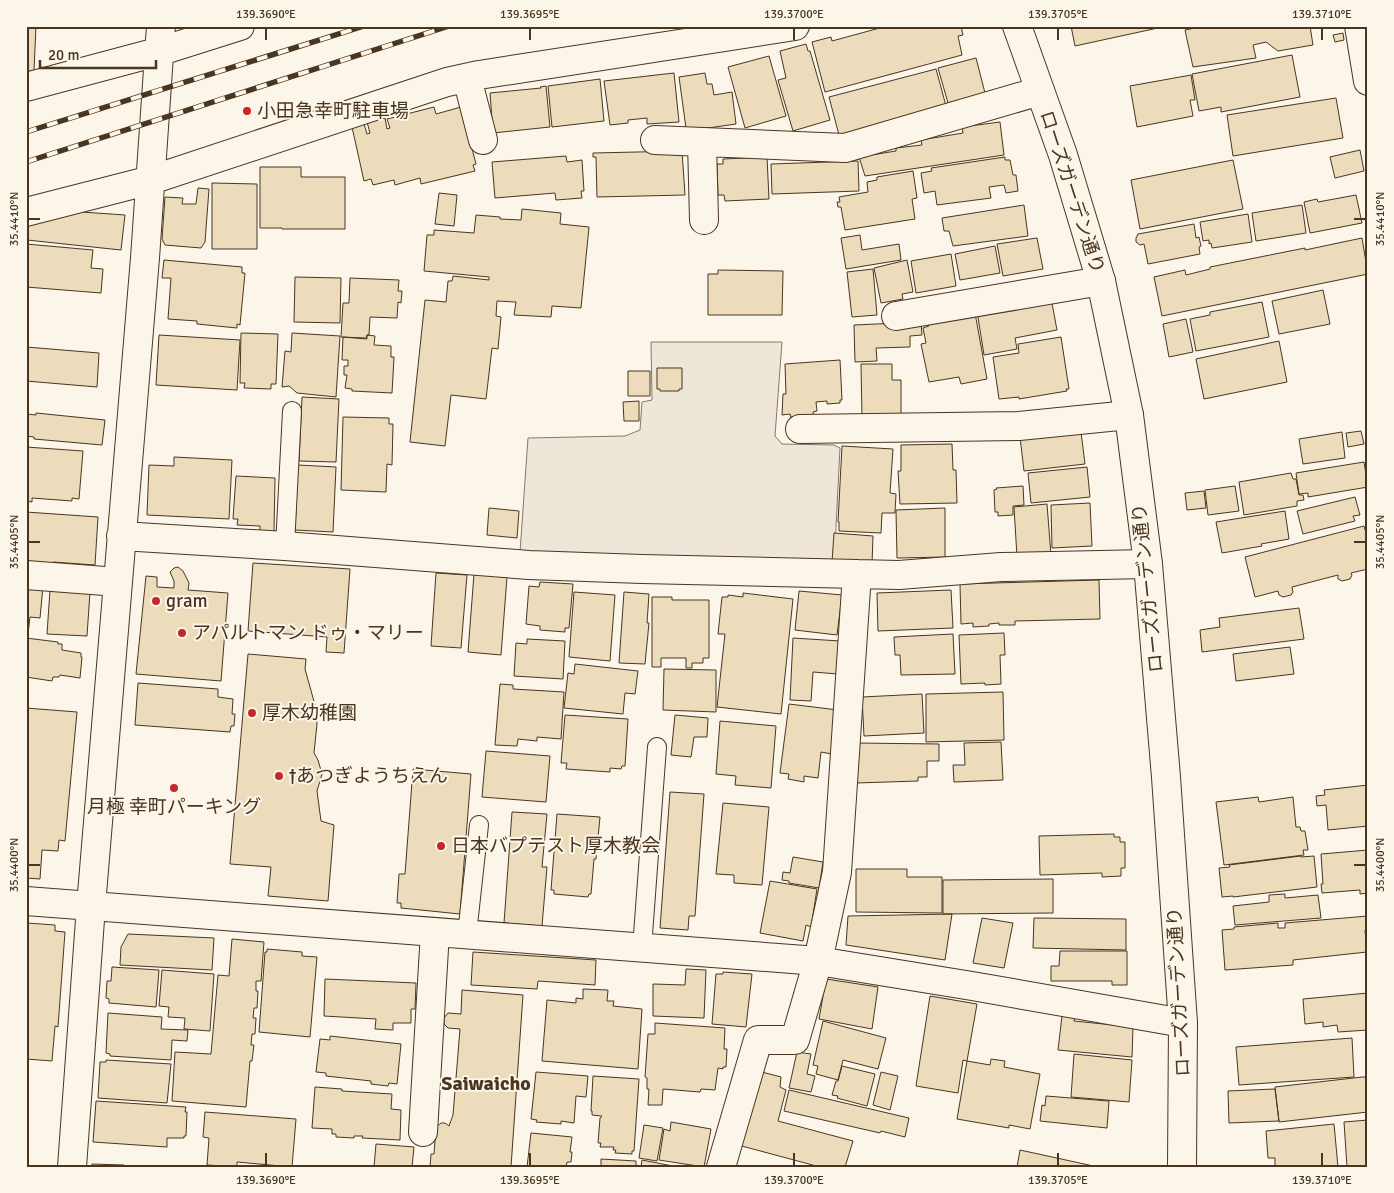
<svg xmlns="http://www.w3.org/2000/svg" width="1394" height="1193" font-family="Signika,'Noto Sans JP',sans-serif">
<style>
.green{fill:#ede6d9;stroke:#887966}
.building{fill:#ecdcbc;stroke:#4a3520}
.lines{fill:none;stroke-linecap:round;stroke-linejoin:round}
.service-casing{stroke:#4a3520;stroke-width:20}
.minor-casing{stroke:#4a3520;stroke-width:30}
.secondary-casing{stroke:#4a3520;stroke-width:30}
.service{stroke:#fbf6e9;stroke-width:18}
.minor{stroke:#fbf6e9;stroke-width:28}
.secondary{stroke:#fbf6e9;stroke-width:28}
.rail-casing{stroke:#4a3520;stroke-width:5.5}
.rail{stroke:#fbf6e9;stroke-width:4;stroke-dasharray:11;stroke-linecap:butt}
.ticks{fill:none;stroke:#4a3520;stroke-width:2}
.poi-dot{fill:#c62828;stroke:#fbf6e9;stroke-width:2}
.labels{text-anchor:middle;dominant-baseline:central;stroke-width:4;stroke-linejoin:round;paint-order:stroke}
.poi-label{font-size:19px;fill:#4a3520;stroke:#fbf6e9;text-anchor:start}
.street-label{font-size:19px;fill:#4a3520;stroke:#fbf6e9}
.neighbourhood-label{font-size:20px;font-weight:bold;fill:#4a3520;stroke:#fbf6e9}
.neatline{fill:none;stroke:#4a3520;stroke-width:2}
.ticks-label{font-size:12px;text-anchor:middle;fill:#4a3520}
</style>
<rect width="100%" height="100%" fill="#fbf6e9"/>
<!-- green -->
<path class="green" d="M651,342H782L775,436L782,444L834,445L840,448L834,567L520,552L528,438L625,436L640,430L642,402L652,400Z"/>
<!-- building -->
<path class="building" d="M26,26H36L34,71H27L26,72Z
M887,26H961L963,35L958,36L962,55L825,92L812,42L831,37L832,41Z
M1071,26H1167L1075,46Z
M1205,26H1310L1313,45L1278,51L1266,42L1253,45L1256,58L1193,67L1185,30Z
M1343,33L1344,40L1335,42L1333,35Z
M806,44L808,51H810L830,120L793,131L778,80L786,78L780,51Z
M1292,55L1300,97L1221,112V107L1199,111L1192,74Z
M769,56L786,116L745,128L728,67Z
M976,58L985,93L948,103L938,68Z
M936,69L946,106L839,135L829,97Z
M674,73L679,122L647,124V118L628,120V123L610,125L604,81Z
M705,73L707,84H712L714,95L732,92L736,124L708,128H686L679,77Z
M1191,75L1195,100H1190L1193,116L1137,127L1130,86Z
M600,79L604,121L552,127L548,86Z
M546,86L550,127L493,133L490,93L541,88L540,87Z
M1336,98L1343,138L1233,156L1227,115Z
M434,107L436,114L461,107L476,164L473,165L475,171L421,184L420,178L395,185L394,180L373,185L371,179L364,181L352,127L364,124L367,134L370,133L367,122L385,118L387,129L390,128L387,119Z
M1000,122L1004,155L865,176L859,157L896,151V148L922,145L921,140L963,133L962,127Z
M1360,150L1364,171L1335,178L1330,157Z
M682,151L685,195L597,197L596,157H593V153Z
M566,156L567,162L582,160L584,191H581L582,198L556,200L555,193L495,198L492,162Z
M767,157L769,199L725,201L724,195H718L717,164H723V159Z
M1005,157V160H1010L1013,175H1016L1018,191L1006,193L1004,185L989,187L991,198L937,205L935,191L924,193L921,173L932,171L931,168Z
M1233,160L1243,209L1140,229L1131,180Z
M858,161L859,191L772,194L771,164Z
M260,167H301V177H345V229H282V228H260Z
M913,171L917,198L912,199L915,219L845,230L841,207H838L837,202H840L839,197L868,192L867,182L877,180V177Z
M212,183L257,184V249H212Z
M198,188L209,189L205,242L201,248L165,245L162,239L165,197L183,198L182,204H196Z
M439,193L457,195L454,226L435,224Z
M1356,195L1362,223L1310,233L1304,202L1317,199L1318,202Z
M1024,205L1028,236L953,246L949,231H944L942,218Z
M1302,205L1306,233L1256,241L1252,213Z
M522,209L561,213L560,224L589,227L581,308L552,306L551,317L514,315L516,302L497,301L496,316L501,317L498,349L492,348L486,399L451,395L445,446L410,442L425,300L446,302L448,281H452L453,276L489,280V277L424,271L427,235H434V230L474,233L476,215L500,217V219L521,220Z
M82,212L125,215L121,250L27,240L28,225Z
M1248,214L1252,242L1212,248L1211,243L1209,244V240L1203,241L1200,222Z
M1194,224L1196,238L1199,237L1201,246L1199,247L1200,254L1148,264L1144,244L1140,245L1136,242V238L1138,234Z
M860,235L862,250L899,244L901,260L846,269L841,238Z
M1037,238L1043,269L1003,276L997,244Z
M1362,238L1368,274L1162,316L1154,277L1185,270L1186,275L1210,269V267L1305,248V250Z
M26,244L93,250L91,268L103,269L101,293L26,287Z
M995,246L1000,273L960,280L955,254Z
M951,254L956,286L916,293L911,261Z
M164,260L242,267V273H245L240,325L237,324V328L197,324V321L168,319L171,278H162Z
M907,260L913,292L902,294L903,299L881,303L874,268Z
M873,269L877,315L852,317L847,272Z
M718,270L783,271L782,315H708V274H718Z
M295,277L341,278L340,323L294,322Z
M350,278L399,280L398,291H402L401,303L398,302L397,318L370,317L369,335H367L366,338L341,337L343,303H349Z
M1323,290L1330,324L1279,334L1272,301Z
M1051,298L1057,330L1015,338L1017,349L984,355L977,311Z
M1262,302L1269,337L1196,351L1190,319L1210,315V312Z
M975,313L987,379L961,384L959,377L929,382L921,344L926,343L923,328L929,326L928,322Z
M1186,319L1193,352L1169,357L1163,324Z
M921,322L922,335L910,336V347L876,348L877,361L855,362L854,325Z
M241,333L278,334L276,384H271V389L244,388L245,383H240Z
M292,333L340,336L336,397L297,393L289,386L282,387L285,351L291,352Z
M159,335L240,340L237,390L156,385Z
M367,335L375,336L374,345L391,346V357H394L392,393L352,391V389L345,388L347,375H344V366H348V360H342L343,337L367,339Z
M1061,337L1069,389H1066L1067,391L1019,399V397L999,399L993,357L1019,353L1018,344Z
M1279,341L1287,382L1204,399L1196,359Z
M26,347L99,353L97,387L26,381Z
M840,360L842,400H840V403L827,404V401L816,402L817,411L813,412L814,416L791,418L790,414L782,415L783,394H786L785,364Z
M861,364H892V380H901V419H862Z
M657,368H682V389H679V391H660V389H657Z
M628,371H650V396H628Z
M302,397L339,399L336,462L299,461Z
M639,401V421H624L623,402Z
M36,413L105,420L102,445L34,439V437L26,436V414L36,415Z
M343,417L389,418V424H393L392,465L387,464L386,492L341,490Z
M1361,431L1364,444L1348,447L1346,433Z
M1081,432L1085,464L1024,471L1020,437Z
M1342,432L1345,458L1303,464L1299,439Z
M952,444L953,470H956L957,503L900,504L898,471H901V445Z
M842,446L893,449L890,493L896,494L895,513H882L881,533L839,531V522H838Z
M26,447L83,451L79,499L72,498V501L32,498V502L26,501Z
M174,457L232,460L229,519L147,515L149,465L174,466Z
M1364,462L1368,487L1308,497V493L1299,494L1296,473Z
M298,465L336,467L333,532L295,530Z
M1087,467L1090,497L1031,503L1028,473Z
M1291,473L1293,479H1296L1299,495H1303L1304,500L1297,501V506L1244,515L1239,482Z
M236,476L275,478L274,532L260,531V526L237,525L238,519H233Z
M1023,486L1024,505L1013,506V515L998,516V512H995L994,490L997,489L996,488Z
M1235,486L1239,511L1208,515L1205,490Z
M1204,491L1206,508L1187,510L1185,493Z
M1355,497L1360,515L1353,516L1355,521L1303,534L1297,511Z
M1090,503L1092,546L1052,548L1051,505Z
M1047,504L1051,555L1017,557L1014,507Z
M489,508L519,511L517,538L487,535Z
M945,508V557L897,558L896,510Z
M1285,511L1289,539L1261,544L1262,546L1222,553L1216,522Z
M26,512L98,517L95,565L53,562V565L26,563Z
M1364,526L1368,540V569L1351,573L1352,575L1350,579L1342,581L1338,579V575L1292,587L1293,592L1291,595L1283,597L1279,595L1278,591L1255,597L1245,557Z
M834,533L873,536L872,564L832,562Z
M253,563L350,569L344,653L326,652L327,637L248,631Z
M178,567L183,571L189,583L188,590L228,593L221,681L136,674L146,576L157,577V587L174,588V581L170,572L174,568Z
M436,573L467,575L461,648L431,646Z
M474,574L507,577L501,655L468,652Z
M1099,580L1100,619L1015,621V625H999V623L989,624V626L973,627V623L961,624L960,584Z
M540,582L573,584L569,628H565V632L540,630V626L526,624L529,586L539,587Z
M26,585L43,586L40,618L30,617L28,634L26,633Z
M50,590L90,592L87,636L47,634Z
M951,590L953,628L878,631L877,593Z
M799,591L842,595L837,635L795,630Z
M574,592L615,595L610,661L569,657Z
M624,592L649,594L647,623H649L645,664L619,663Z
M743,593L793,599L781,714L717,707L725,634H718L722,597H728V595L743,597Z
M652,597H672V600H709V658H703V663H692V668H686V658H661V667H652Z
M1299,608L1304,639L1202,652L1200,630L1220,627L1219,618Z
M1004,633L1005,655H1000L1001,684L985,685V683L961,684L959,635Z
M953,634L955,674L901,675L900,655H895L894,637Z
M26,638L58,642V644H62V650L81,653V657H82L80,678L60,675L59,677H53L52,681L26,677Z
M793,638L840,641L838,674L813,672L811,701L790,700Z
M527,639L565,641L563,679L514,676L516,643L527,644Z
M1290,647L1294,674L1236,681L1233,654Z
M248,654L306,659L305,669L315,705L317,724L314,753L318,760L322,774L317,791L321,821L334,825L328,901L268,896L271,867L230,864Z
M575,664L638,671L635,694L625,693L623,714L564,708L568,673L574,674Z
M664,669L716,670V712L663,710Z
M138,683L218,689V697L233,699L232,714H235L234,726H231L230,732L135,725Z
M500,684L513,685V689L564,692L561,739L537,737V741L518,739L517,746L495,745Z
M1003,692L1004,740L926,742V694Z
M922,694L924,733L864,736L862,697Z
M789,704L838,710L832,754L821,752L818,778L804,776V782L788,779L789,774L780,773Z
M26,708L77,712L65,841L59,840L58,851L42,850L40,879L26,878Z
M565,715L628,719L625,766H622L621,769L610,768V772L566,769L567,763H561Z
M675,715L708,718L707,737H694L691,757L671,755Z
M720,721L776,726L771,788L735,785L736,776L716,774Z
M1001,742L1003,780L954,782L953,765H965L964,743Z
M856,743L939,744V761H927V777H918V781L856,783Z
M486,751L550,756L546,802L482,797Z
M413,769L471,774L460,914L401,908V903H397L399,874H405Z
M1368,785V826L1328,830L1326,805L1317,806L1316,796L1325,795L1324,790Z
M670,792L704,794L695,916H689L688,930L660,928Z
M1258,797L1259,802L1293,797L1296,827H1300L1301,831H1305L1308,850H1303L1304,855L1224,865L1216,802Z
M723,803L769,807L762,885L734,883V875L716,874Z
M512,812L547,814L542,867H547L542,926L504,923Z
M557,814L600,817L596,859H594L591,894H589L588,897L554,894V890H551Z
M1114,834V837H1120V842H1125V868H1121V876L1102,877V873L1040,875L1039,836Z
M1368,850V893L1360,894V890L1322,893L1321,884H1323L1321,854Z
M1301,856V857L1314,856L1317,887L1233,897V896L1222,897L1219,868L1230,867L1229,865Z
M793,857L823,862L819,888L789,883V881L782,880L783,872L790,873Z
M856,869H907V877H942V913L856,912Z
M1053,879V913L943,914V880Z
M770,881L817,889L811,927L806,925L803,941L760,933Z
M1285,894V898L1318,895L1321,918L1235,925L1233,906L1269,902V895Z
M952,914L945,960L846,945L848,916Z
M1368,916V930H1365L1367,952L1293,960V965L1225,970L1222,930L1234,929V927L1278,923V928H1285V923Z
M982,918L1013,923L1004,968L973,963Z
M1034,918L1126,919V950L1033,948Z
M27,923L55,925V931L65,932L58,1027L55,1026L52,1061L26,1059Z
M128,934L214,938L212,970L120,965L121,947Z
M232,939L264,942L261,981H256V991H258L257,1008H254L253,1018H256L255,1034H252L251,1045H254L252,1061H250L246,1107L172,1101L175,1052L211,1054L218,975L229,976Z
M267,949L302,952V956L317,957L310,1037L259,1032L265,952H267Z
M1060,951H1127V985H1112V981H1051V966H1059Z
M473,952L596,960L595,985L538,981L537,989L471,985Z
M112,967L159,970L156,1007L109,1003V999L106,998L107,981H111Z
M686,969L706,970L704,1018L653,1016V984L685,985Z
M162,970L214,974L210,1031L184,1029L185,1018L168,1017L169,1007L159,1006Z
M723,972L752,974L746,1027L712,1024L716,974H723Z
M325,979L416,983L415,1009H411V1023H393V1030L375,1029L376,1019L324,1016Z
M826,979L878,987L872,1029L819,1019Z
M583,989L608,990L607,1001H614L613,1006L642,1009L638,1069L542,1061L547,1000L576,1003V998L583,999Z
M462,990L523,995L511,1167H430L431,1154H434L436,1127L441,1123H445L449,1126L453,1115L460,1029L448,1028L444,1024V1018L448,1013L461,1014Z
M1368,993V1030L1338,1032L1337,1025L1323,1027V1022L1305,1024L1303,999Z
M930,996L977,1004L967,1061L963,1060L958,1093L916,1086Z
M108,1013L162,1017L161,1029L188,1030L187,1041L172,1040L171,1060L110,1056V1054L106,1053Z
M1062,1016L1075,1017L1074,1021L1133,1027L1132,1057L1058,1050Z
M823,1021L886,1038L878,1069L843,1060L838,1080L816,1074L818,1066L813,1065Z
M655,1023L725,1028L724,1049H727L726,1067H723V1069L718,1068L715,1090L701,1089L700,1092L663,1089L662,1105H648L649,1089H647V1078L645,1077L648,1034H655Z
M330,1036L401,1044L397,1084L389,1083L388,1086L371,1084V1081L326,1076V1073L316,1072L320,1039L330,1040Z
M1352,1038L1354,1077L1239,1085L1236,1047Z
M797,1052L811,1054L807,1074L815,1076L811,1092L789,1088Z
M1074,1054L1132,1060L1129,1102L1071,1097Z
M991,1059L1005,1061L1004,1067L1040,1074L1030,1129L1009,1125V1128L957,1119L967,1061L990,1065Z
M106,1060L171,1064L167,1103L98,1098L100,1062H106Z
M842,1066L875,1074L867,1106L837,1098L838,1096L832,1095L836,1081H838Z
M758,1071L781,1077L780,1087L786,1090L778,1121L853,1141L845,1167H820L738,1145Z
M536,1072L588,1076L586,1097L576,1096L574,1123L561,1121V1124L536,1122L537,1120L531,1119Z
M881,1072L898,1076L890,1110L873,1105Z
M593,1076L639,1079L634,1151H632V1154L615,1153L616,1150H613L614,1147H600L601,1143H598L600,1118L602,1116L592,1115V1111H591Z
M1362,1077H1368V1112L1279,1122L1275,1087Z
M315,1087L342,1089V1091L392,1094L391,1109L401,1110L400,1140L362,1138L363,1136H354V1138L336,1137V1134H332V1129L312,1128Z
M1275,1089L1279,1121L1229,1123L1228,1091Z
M789,1090L909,1118L905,1137L881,1131L880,1133L784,1111Z
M1046,1096L1109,1101L1107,1128L1040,1121L1042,1105L1045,1106Z
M96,1101L186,1107L185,1112H187L186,1136H184V1138H167V1147L93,1142Z
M205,1112L296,1119L292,1167L237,1162V1167L207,1165L209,1138L203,1137Z
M1368,1120V1166L1347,1167L1344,1122Z
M671,1122L711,1129L704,1167L659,1160L664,1129L670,1131Z
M1334,1124L1338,1167H1275V1158H1268L1266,1131Z
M644,1125L663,1128L657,1161L639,1158Z
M531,1133L572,1137L570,1152H572L571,1162H567L566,1167H527Z
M376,1144L414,1147L412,1167H374Z
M1020,1150L1098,1167H1017Z
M601,1159L636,1161V1167H601Z
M642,1160L678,1167H641Z
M92,1164L124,1165V1167H92Z"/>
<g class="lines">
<!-- service casing -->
<g class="service-casing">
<path id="service" d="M285,546L292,411
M467,934L479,825
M642,948L657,747"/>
</g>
<!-- minor casing -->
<g class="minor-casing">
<path id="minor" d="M1359,26L1368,81
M467,78L483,140
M26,87L161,51L240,26
M655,140L845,148L1040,91
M702,142L704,220
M26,212L151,180L447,82L479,75L795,26
M896,316L1101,281
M800,429L1019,426L1129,415
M121,536L285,546L529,565L642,569L899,575L1001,567L1148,564
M26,575L118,582
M26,901L818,961L972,986L1183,1023
M423,1132L435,932
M72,1167L91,906L145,258L161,26
M721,1167L758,1040H795L818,961L837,872L857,574"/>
</g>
<!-- secondary casing -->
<g class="secondary-casing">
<path id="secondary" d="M1017,26L1063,155L1101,281L1129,415L1148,564L1166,777L1183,1023L1182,1167"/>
</g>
<!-- service -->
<use href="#service" class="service"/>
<!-- minor -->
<use href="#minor" class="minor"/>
<!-- secondary -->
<use href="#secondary" class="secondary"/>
<!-- rail casing -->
<g class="rail-casing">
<path id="rail" d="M26,132L364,26
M26,162L449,26"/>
</g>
<!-- rail -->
<use href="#rail" class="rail"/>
</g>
<!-- ticks -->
<path class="ticks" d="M266,28V40M530,28V40M794,28V40M1058,28V40M1322,28V40M28,219H40M1354,219H1366M28,542H40M1354,542H1366M28,865H40M1354,865H1366M266,1153V1166M530,1153V1166M794,1153V1166M1058,1153V1166M1322,1153V1166"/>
<!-- markers -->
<g class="poi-dot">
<circle cx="247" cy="111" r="5"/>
<circle cx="156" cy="601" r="5"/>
<circle cx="182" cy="633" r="5"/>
<circle cx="252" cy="713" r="5"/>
<circle cx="279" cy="776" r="5"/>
<circle cx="174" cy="788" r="5"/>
<circle cx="441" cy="846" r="5"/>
</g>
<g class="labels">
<!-- poi labels -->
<g class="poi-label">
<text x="257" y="111">小田急幸町駐車場</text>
<text x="166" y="601">gram</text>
<text x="192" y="633">アパルトマン ドゥ・マリー</text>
<text x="262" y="713">厚木幼稚園</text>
<text x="289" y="776">†あつぎようちえん</text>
<text x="174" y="807" text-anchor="middle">月極 幸町パーキング</text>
<text x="451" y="846">日本バプテスト厚木教会</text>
</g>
<!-- street labels -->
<g class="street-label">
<text transform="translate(1072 192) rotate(72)">ローズガーデン通り</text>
<text transform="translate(1148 588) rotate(-96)">ローズガーデン通り</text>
<text transform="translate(1179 992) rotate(-93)">ローズガーデン通り</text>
</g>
<!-- neighbourhood labels -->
<g class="neighbourhood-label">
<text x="486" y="1083">Saiwaicho</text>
</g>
</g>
<!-- border -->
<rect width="1394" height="1193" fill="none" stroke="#fbf6e9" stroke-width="55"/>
<!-- scale -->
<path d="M40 60v8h116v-8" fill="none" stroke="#4a3520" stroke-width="2.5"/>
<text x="48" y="60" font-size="15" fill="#4a3520" stroke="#fbf6e9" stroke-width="4" paint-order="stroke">20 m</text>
<rect x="28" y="28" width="1338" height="1138" class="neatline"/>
<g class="ticks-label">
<text x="266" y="18">139.3690°E</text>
<text x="530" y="18">139.3695°E</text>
<text x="794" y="18">139.3700°E</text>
<text x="1058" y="18">139.3705°E</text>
<text x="1322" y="18">139.3710°E</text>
<text transform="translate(14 219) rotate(-90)" y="4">35.4410°N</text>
<text transform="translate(1380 219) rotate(-90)" y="4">35.4410°N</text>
<text transform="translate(14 542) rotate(-90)" y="4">35.4405°N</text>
<text transform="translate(1380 542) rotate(-90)" y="4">35.4405°N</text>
<text transform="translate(14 865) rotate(-90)" y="4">35.4400°N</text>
<text transform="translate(1380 865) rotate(-90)" y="4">35.4400°N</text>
<text x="266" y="1184">139.3690°E</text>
<text x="530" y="1184">139.3695°E</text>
<text x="794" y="1184">139.3700°E</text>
<text x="1058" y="1184">139.3705°E</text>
<text x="1322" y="1184">139.3710°E</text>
</g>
</svg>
